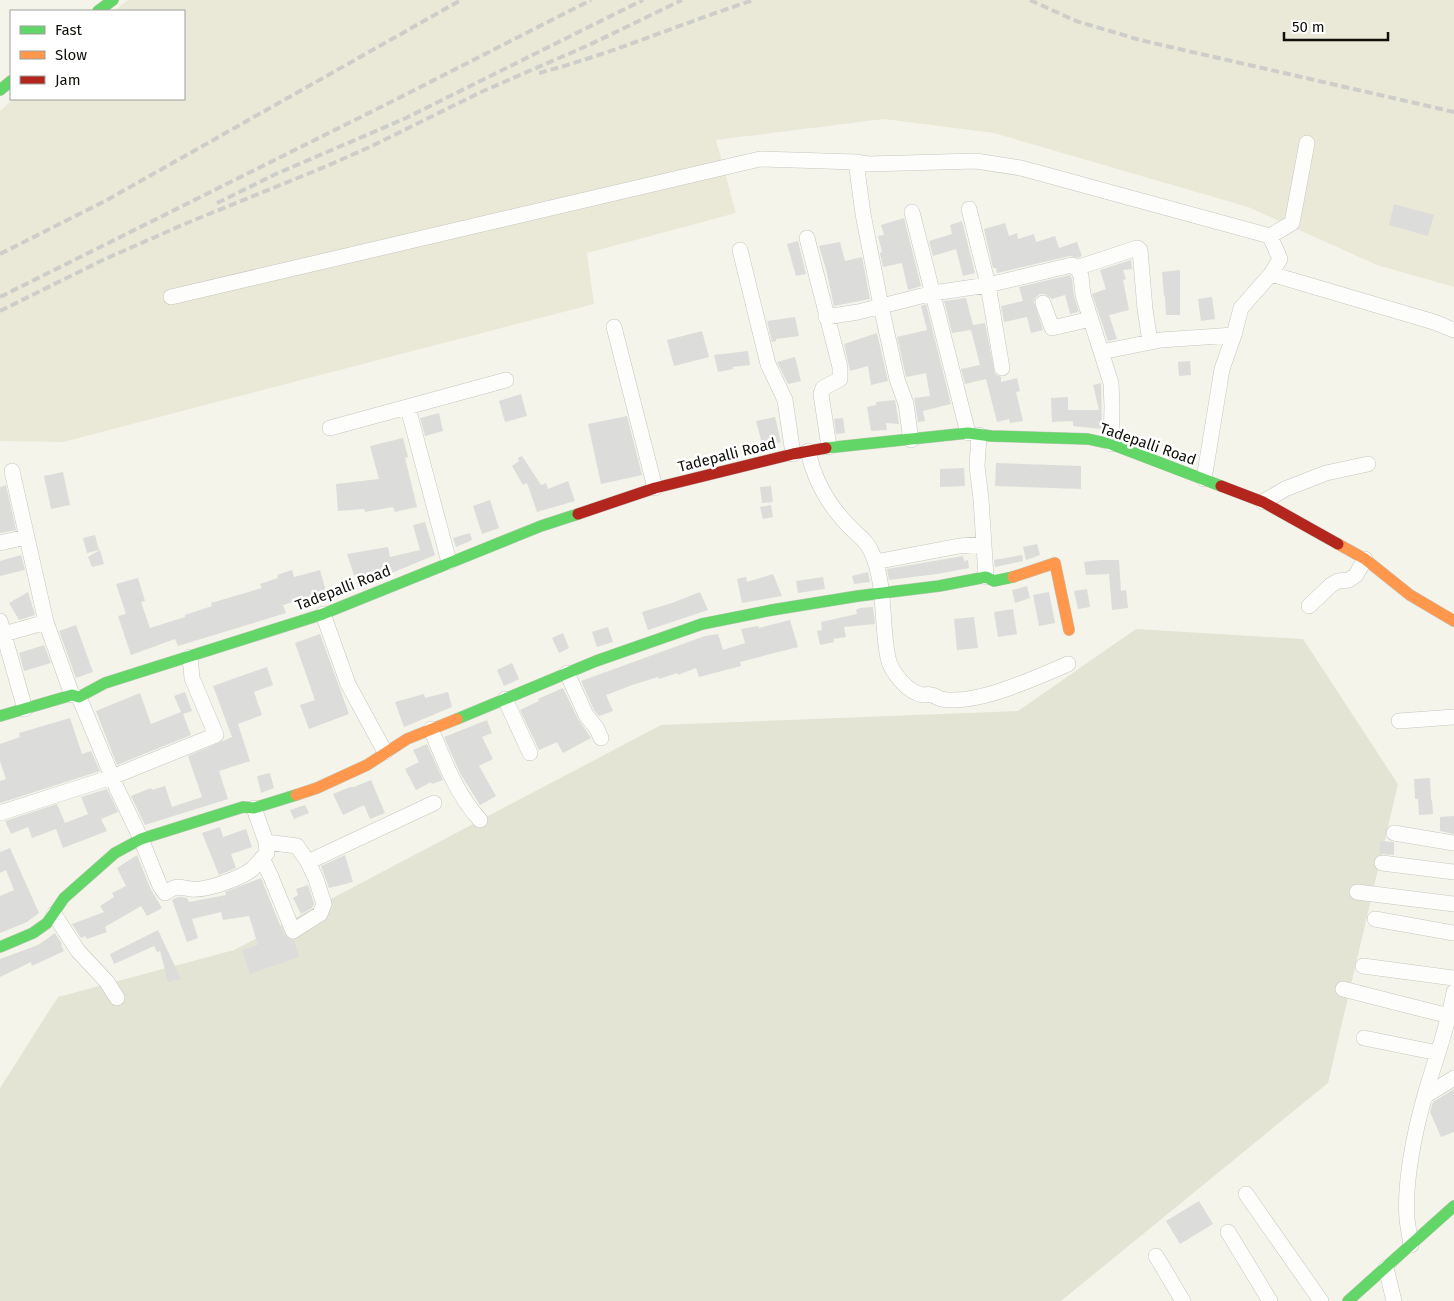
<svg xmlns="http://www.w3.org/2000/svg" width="1454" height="1301" font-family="'Fira Sans',sans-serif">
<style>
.built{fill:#eae9d7}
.green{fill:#e4e4d4}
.building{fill:#dcdcdb}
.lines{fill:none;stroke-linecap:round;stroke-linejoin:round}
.street-casing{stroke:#c6c6bf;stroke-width:16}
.fast-casing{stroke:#c6c6bf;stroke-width:12}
.slow-casing{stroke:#c6c6bf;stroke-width:12}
.jam-casing{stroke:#c6c6bf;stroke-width:12}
.street{stroke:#fdfdfc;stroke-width:15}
.fast{stroke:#63d668;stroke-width:11}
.slow{stroke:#ff974d;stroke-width:11}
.jam{stroke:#b3261e;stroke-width:11}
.rail{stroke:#cdcdca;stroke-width:4;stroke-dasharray:8 4;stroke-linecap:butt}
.labels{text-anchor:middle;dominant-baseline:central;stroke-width:5;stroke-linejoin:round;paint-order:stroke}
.street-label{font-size:15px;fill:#10100a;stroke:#fff}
</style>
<rect width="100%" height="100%" fill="#f4f4ea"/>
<!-- built -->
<path class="built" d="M128,0H1454V287L1377,265L1248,207L994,133L884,119L716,140L736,213L587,253L594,304L63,442L0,441V111L13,99H184V11H114Z"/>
<!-- green -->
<path class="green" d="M1136,629L1303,639L1398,784L1328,1083L1061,1301H0V1088L58,997L234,950L661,725L1018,711Z"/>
<!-- building -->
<path class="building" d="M1394,204L1434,215L1428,236L1389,225Z
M904,218L921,286L908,290L902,263L883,267L880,253L882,252L878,236L884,235L881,225Z
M962,221L975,273L963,276L956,249L933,256L929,241L952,234L950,225Z
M1005,223L1009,236L1017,233L1018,239L1034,234L1036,242L1055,236L1059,248L1077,242L1082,256L1078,258L1070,256L997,273L996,268H993L984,229Z
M798,241L806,274L796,276L787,244Z
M840,242L845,261L862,257L870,299L834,306L826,269L819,246Z
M1131,260L1132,269L1123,270L1126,279L1123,280L1129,310L1109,315L1117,339L1108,341L1092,294L1106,289L1100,270Z
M1180,270V315H1166L1165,296H1164L1162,272Z
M1070,275L1072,279L1074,296L1079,312L1070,314L1065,295L1052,299L1045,294H1040L1036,297L1034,302L1043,330L1031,333L1027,317L1004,322L1001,306L1023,301L1019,287Z
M1212,297L1215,319L1201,321L1198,299Z
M966,298L973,325L985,323L995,374L1001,377V382L1017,378L1020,391L1016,392L1023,421L1010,423L1009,419L997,422L986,379L965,384L961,369L980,365L971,330L952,333L944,301Z
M926,304L951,404L923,411L925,421L918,422L914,398L930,396L926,373L906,377L897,337L927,330L921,306Z
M795,317L799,336L776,339V341L772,342L767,321Z
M702,331L709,357L674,366L667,340Z
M877,333L888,381L871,385L868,366L850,371L844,344Z
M748,351L750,365L733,367V369L718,372L714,355Z
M795,357L801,381L788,384L777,362Z
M1190,361L1191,375L1179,376L1178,362Z
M1101,383L1102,429L1073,426V421L1052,422L1051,398L1068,397V410H1099L1093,385Z
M521,394L527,416L505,422L499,401Z
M895,400L899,424L886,423L887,430L871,431L867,407L876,405V402Z
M439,413L443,431L425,436L420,418Z
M627,416L642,475L601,484L588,424Z
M775,417L781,442L763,447L756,421Z
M843,418L845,433L836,434L834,419Z
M403,438L408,457L405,458L417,507L395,512L393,507L365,512L364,509L338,511L336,484L379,479L370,446Z
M522,456L541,485L546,483L548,489L568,481L575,501L537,512L527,483L523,485L512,466L519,461L518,458Z
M996,463L1081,466V489L995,486Z
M964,468L965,486L940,487V469Z
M63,472L70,505L51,509L44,476Z
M6,485L16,530L0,533V487Z
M771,486L773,502L762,503L760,487Z
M490,500L499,528L482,534L473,506Z
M771,505L773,517L763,519L760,507Z
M425,522L435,555L358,587L347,554L388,547L390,557L420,550L413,525Z
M470,533L472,540L456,547L453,538Z
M95,535L99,550L87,553L83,538Z
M1037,544L1040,555L1026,560L1023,547Z
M100,550L104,564L92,567L88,557Z
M21,555L25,570L0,576V561Z
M1022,555L1023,561L995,567L994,560Z
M963,556L964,561L968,560L969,568L937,574L889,580L887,569Z
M1100,560H1119L1121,591L1126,590L1128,608L1112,610L1109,574L1086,575L1084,562Z
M292,570L294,577L320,570L328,598L317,603L315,595L283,605L286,613L178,646L175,639L131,655L118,616L126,614L116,584L138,578L145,601L141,602L150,628L185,617V615L212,606L211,603L262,588L260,584L278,578L277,575Z
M868,572L870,582L854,584L852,576Z
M773,574L782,596L742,603L737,579L746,577L747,582Z
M823,577L825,589L798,593L796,581Z
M1027,586L1030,598L1015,603L1012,590Z
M1087,589L1090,607L1078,609L1074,591Z
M28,592L35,615L19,620L9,603Z
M700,592L708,610L648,630L642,612L672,603Z
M1049,592L1055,623L1039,626L1033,595Z
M873,607L875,624L844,627L846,637L833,639L834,642L820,645L817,631L826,629L822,630L821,622L857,614L856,610L860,608Z
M1013,609L1017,634L998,637L994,612Z
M974,617L978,648L957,650L954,619Z
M790,620L798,647L740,662L741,666L699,677L696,668L678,675L677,673L659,679L658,677L635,684L606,695L613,711L599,716L594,710L581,681L705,636L718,634L723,650L745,643L741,629L758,626L759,628Z
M76,625L93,672L76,678L59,631Z
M608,627L613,642L597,647L592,632Z
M563,633L569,648L559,653L552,638Z
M320,634L349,714L309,729L300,705L315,700L295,643Z
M44,645L51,663L24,671L19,653Z
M512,663L519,679L504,686L497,670Z
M267,667L273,685L254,692L262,715L238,724L250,761L219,771L228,799L145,825L131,796L151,788L152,790L165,786L172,807L202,797L188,756L232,737L213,686Z
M563,688L578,719L591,738L563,753L557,742L539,750L520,710L539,701L538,699Z
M185,692L192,711L183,714L191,735L117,765L96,711L140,693L151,724L181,712L174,696Z
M448,692L452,707L404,727L395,702L424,694L425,698Z
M70,718L82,754L91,751L100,771L0,803V781L6,779L0,761V744L20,737L19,733Z
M487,720L492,733L482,737L493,759L479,766L496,796L480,805L460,773L444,737Z
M427,744L443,780L432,784L431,782L416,790L405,769L419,762L413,750Z
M270,773L274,788L261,793L257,776Z
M1430,778L1431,800H1432L1433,814L1419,815L1418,799H1415L1414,779Z
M371,780L385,813L370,819L364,805L343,815L333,794L350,787H354Z
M107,789L118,812L101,819L107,831L63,848L56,829L32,838L28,827L11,834L5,821L57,804L65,823L88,814L81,797Z
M305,805L309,813L294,819L290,810Z
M1454,816V834L1440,831V817Z
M220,827L223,837L246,829L252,847L231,854L236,868L219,875L202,833Z
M1380,841L1394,842V855L1380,854Z
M10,848L39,913L27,922L0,933V896L14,890L6,870L0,873V852Z
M137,855L151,890L162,908L147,916L141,906L105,927L107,932L87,939L85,936L81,938L72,924L104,912L100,906L114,897L112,893L126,886L117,868Z
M345,855L353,882L329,888L321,866Z
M261,878L284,935L288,939L294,940L299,957L250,974L242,950L258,945L249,916L223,920L221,912L192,919L198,938L187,942L172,900L178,897H182L187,898L189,902L226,895L225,892Z
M308,885L314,904L312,908L301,914L293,898L298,895L296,889Z
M158,930L181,979L168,982L160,951L157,952L154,946L114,964L110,954Z
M55,933L62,944L61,945L64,951L32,966L31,962L0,977V959L38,945Z
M1454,1089V1132L1441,1137L1430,1112L1433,1102Z
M1199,1201L1213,1224L1180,1244L1166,1221Z"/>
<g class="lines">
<!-- street casing -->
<g class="street-casing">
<path id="street" d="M856,162L863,214L881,306L897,379L906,404L911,440
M969,209L988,285L1002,368
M912,212L968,433
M807,238L840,367V379L823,388L821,394L829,447
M740,250L768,364L785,400L793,454
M1076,268L1137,248L1140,250L1145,309L1150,342
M1271,274L1434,322L1454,330
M171,297L760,159L856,162L868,164L976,161L1021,168L1270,236
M1043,303L1052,328L1091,319
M826,317L858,312L933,293L988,285L1072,265L1078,270L1081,276L1083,295L1111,383L1112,407L1111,444
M614,327L655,488
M1101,352L1161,340L1234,335
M408,408L449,562
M330,428L506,380
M979,435L977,466L981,499L986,577
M808,451C814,479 828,504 847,524C856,534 867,540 872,553C886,585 881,624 888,658C891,672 908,693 923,695C927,695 927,694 931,695C934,695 938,698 941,699C976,706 1037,677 1068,664
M12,471L46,622L72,695
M1204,479L1222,369L1234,335L1241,308L1271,274L1280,259L1270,236L1292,223L1307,143
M1263,502L1285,489L1326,473L1368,464
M0,543L26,537
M875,562L959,546L984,544
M1309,606L1331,585L1338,581L1349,580L1356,575L1365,559
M323,614L348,684L385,752
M0,621L25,709
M4,634L46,622
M567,673L586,715L597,729L601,738
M79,697L118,791L141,839L160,886L165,893C177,885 178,887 191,889C205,891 239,879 251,870C257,865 262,858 267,853L266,842L297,846L308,862L434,803
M505,699L530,753
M1399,721L1454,717
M431,729C444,761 457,795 480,820
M254,808L266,842
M0,813L112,777L216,735L192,678L190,657
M1394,833L1454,843
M262,858L271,877L293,931L320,914L324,904L316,879L308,862
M1382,863L1454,872
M1357,892L1454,904
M54,914L78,951L107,982L117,998
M1375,919L1454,933
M1363,966L1454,978
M1343,989L1449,1016
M1364,1038L1438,1053
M1425,1096L1454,1078
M1246,1194L1321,1301
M1228,1232L1270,1301
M1411,1245C1410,1237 1408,1228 1407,1219C1404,1182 1415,1130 1425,1095C1435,1060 1448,1027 1454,992
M1156,1256L1183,1301
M1386,1268L1394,1301"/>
</g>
<!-- fast casing -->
<g class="fast-casing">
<path id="fast" d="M98,11L113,0
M0,90L11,81
M826,448L968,433L991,436L1088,439L1111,444L1221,486
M0,716L72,695L79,697L105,683L323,614L541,526L578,514
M457,719L596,661L702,624L772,610L858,596L939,586L986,577L994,581L1013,577
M0,947L33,933L47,923L64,898L115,853L141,839L243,807L254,808L296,795
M1348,1301L1454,1206"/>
</g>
<!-- slow casing -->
<g class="slow-casing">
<path id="slow" d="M1338,544L1365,559L1410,595L1454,621
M1013,577L1055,563L1069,630
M296,795L317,788L367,765L407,739L457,719"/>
</g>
<!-- jam casing -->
<g class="jam-casing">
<path id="jam" d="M1221,486L1263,502L1338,544
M578,514L655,488L793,454L826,448"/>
</g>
<!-- street -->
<use href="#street" class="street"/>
<!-- fast -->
<use href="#fast" class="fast"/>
<!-- slow -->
<use href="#slow" class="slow"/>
<!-- jam -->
<use href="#jam" class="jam"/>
<!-- rail -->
<path class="rail" d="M1030,0L1076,21L1140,40L1454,112
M539,73C612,54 682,23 754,0
M217,203L276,174L406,118L643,0
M0,254L107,200L461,0
M0,297L387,104L591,0
M0,311L105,259L187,223L327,166L372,146L481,92L589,45L682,0"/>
</g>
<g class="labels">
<!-- street labels -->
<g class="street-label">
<text transform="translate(1148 444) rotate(19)">Tadepalli Road</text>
<text transform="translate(727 455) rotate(-14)">Tadepalli Road</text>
<text transform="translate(343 588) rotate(-21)">Tadepalli Road</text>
</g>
</g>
<!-- legend -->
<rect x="10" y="10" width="175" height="90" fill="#ffffff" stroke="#9f9f9d"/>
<rect x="20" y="26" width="25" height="8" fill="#63d668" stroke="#9f9f9d"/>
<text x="55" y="35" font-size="15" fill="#10100a">Fast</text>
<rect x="20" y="51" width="25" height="8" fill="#ff974d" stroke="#9f9f9d"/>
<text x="55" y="60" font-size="15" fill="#10100a">Slow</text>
<rect x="20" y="76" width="25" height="8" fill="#b3261e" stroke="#9f9f9d"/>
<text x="55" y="85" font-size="15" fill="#10100a">Jam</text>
<!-- scale -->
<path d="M1284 32v8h104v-8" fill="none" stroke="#10100a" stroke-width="2.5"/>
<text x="1292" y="32" font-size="15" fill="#10100a" stroke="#ffffff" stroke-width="4" paint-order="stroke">50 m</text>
</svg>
